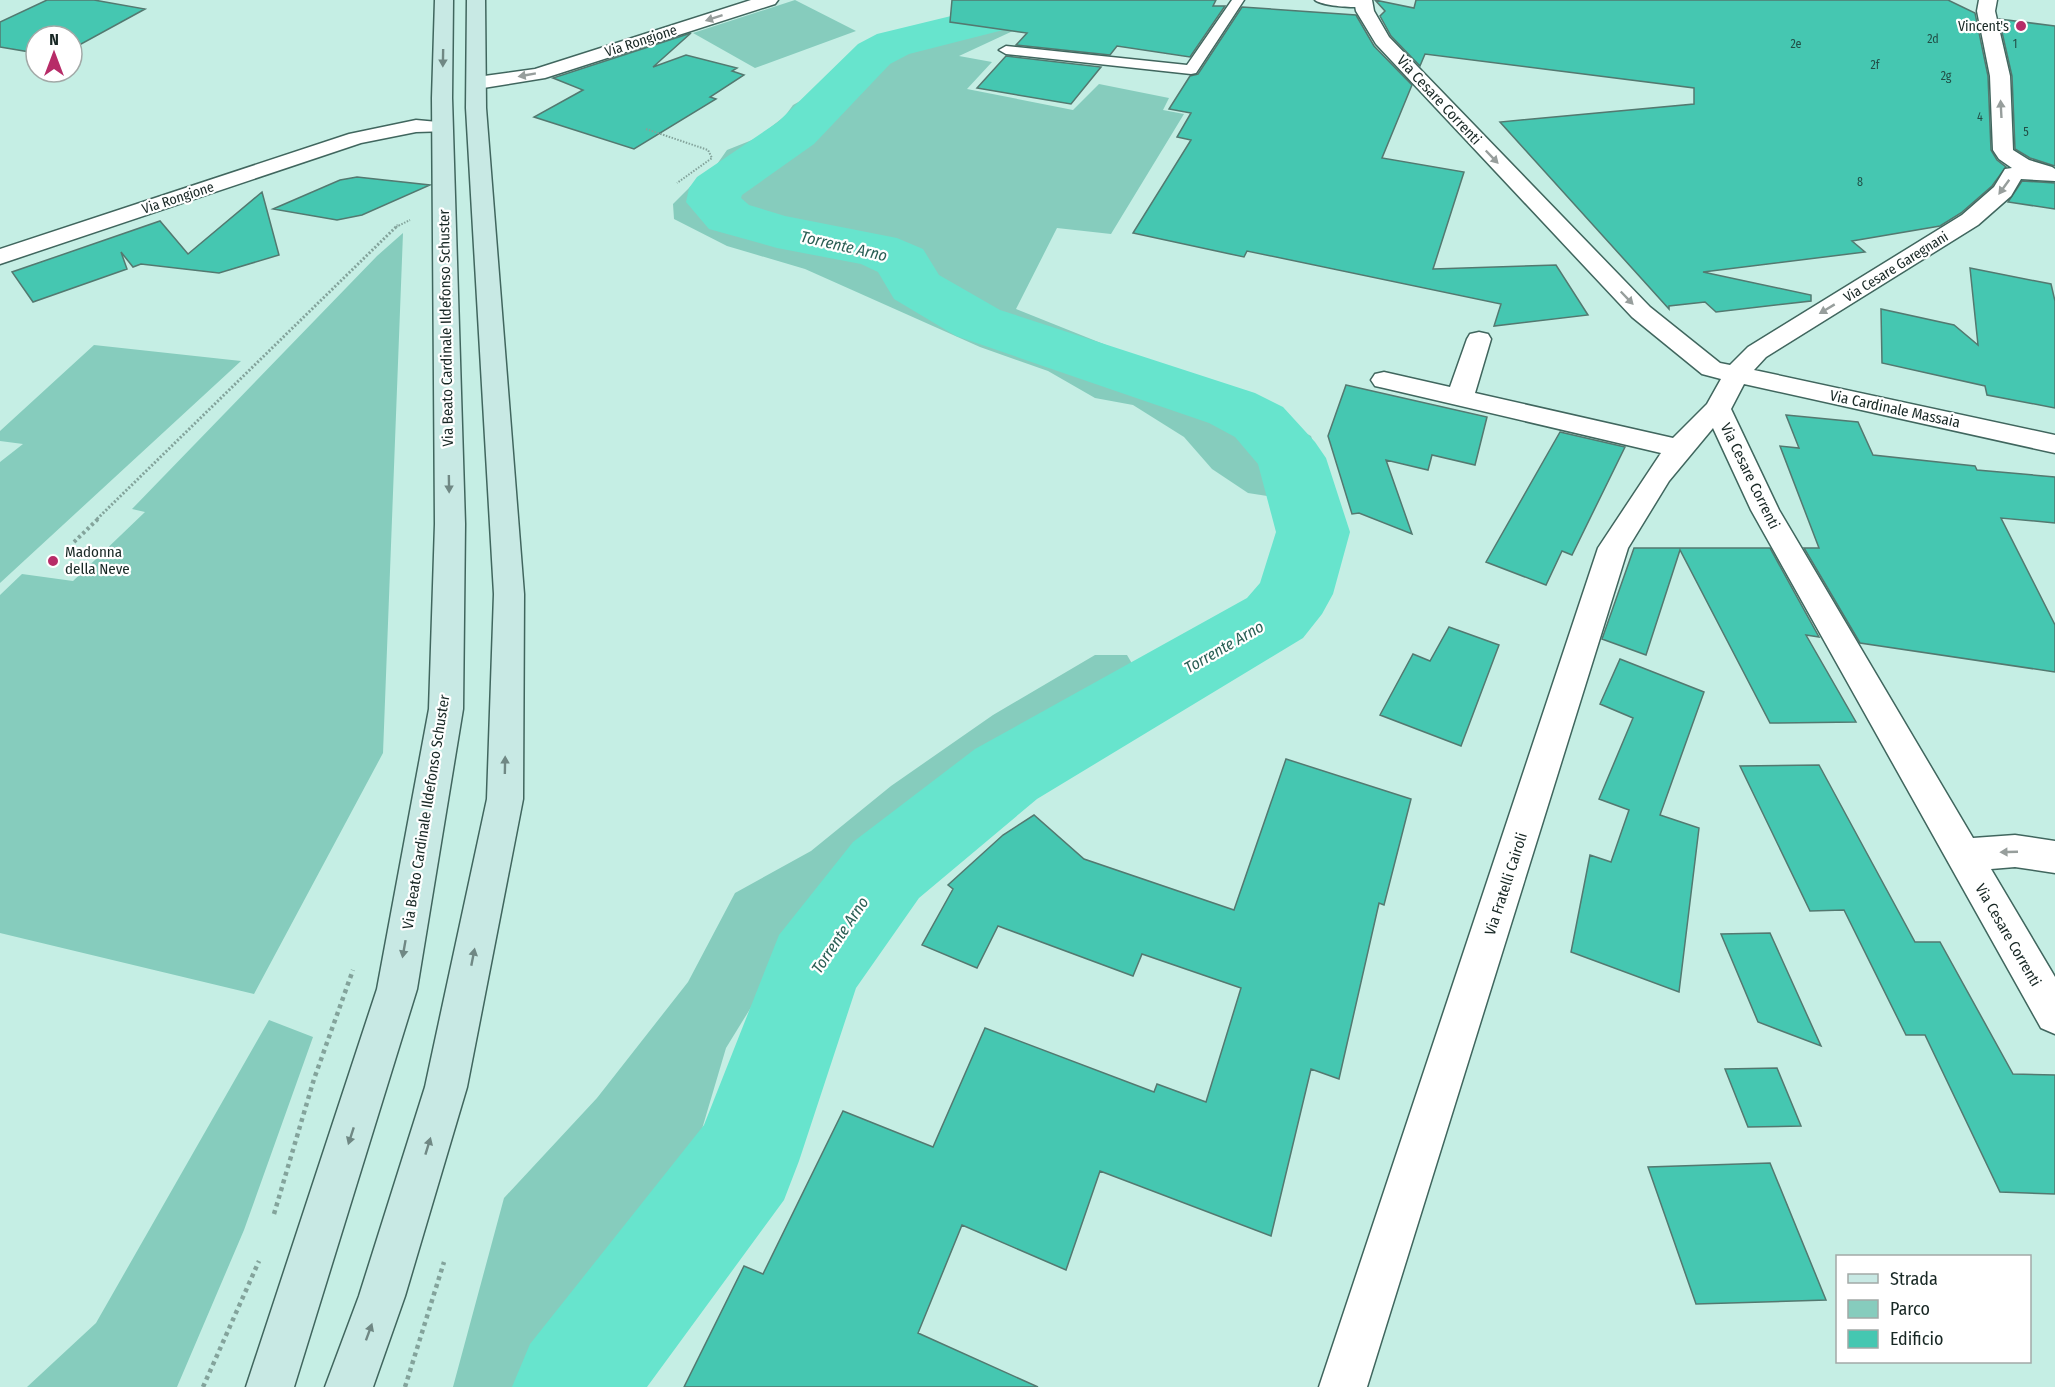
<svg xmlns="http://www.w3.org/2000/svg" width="2055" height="1387" font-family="'Fira Sans Condensed',sans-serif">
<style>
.green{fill:#86ccbd}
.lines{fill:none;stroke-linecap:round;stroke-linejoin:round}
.river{fill:#67e4cd;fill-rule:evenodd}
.building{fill:#45c7b1;stroke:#537970;stroke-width:1.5}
.lane-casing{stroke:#40665e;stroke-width:3}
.street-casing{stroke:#40665e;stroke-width:3}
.secondary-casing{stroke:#40665e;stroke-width:3}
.path-far3{stroke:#83a39b;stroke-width:2;stroke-dasharray:1.5 1.5;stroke-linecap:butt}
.path-far2{stroke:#83a39b;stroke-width:3;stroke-dasharray:2 2;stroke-linecap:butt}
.path-far1{stroke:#83a39b;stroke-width:4;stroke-dasharray:3 3;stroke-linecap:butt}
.path{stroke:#83a39b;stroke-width:4.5;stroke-dasharray:4 4;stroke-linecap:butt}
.lane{fill:#fff;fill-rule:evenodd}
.street{fill:#fff;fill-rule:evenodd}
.secondary{fill:#c8e9e4;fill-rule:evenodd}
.oneway{fill:#979e9c}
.oneway2{fill:#708884}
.poi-dot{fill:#b72c68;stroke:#fff;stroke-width:2}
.labels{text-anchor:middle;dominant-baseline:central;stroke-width:4.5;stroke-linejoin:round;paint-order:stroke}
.number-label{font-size:12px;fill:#224f47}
.far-poi-label{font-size:14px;fill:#172724;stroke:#fff;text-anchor:end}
.far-street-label{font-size:14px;fill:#172724;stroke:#fff}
.street-label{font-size:15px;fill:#172724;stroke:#fff}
.poi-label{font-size:15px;fill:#172724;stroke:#fff;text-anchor:start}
.water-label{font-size:16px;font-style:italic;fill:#2b5f55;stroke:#fff}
</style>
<rect width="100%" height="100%" fill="#c5eee4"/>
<!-- green -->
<path class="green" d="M795,0L856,31L755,68L693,33Z
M963,22L1015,30L959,56L992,62L967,89L1073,110L1099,84L1169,98L1163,110L1184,114L1111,234L1057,228L1016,309L1231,395L1311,436L1327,482L1279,498L1248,493L1212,469L1184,437L1133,405L1095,398L1048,371L980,347L805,269L727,246L674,219L673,204L691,186L708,177L727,150L757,138L785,116L793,105L820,90L873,43Z
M403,233L383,753L254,994L0,933V595L22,574L73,581L145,512L132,509L377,256Z
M94,345L241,361L0,583V462L23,444L0,441V431Z
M1095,655H1127L1137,672L1101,701L1015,735L972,776L897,832L819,904L785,952L726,1048L702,1129L619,1235L595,1300L533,1387H453L504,1198L597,1098L688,982L735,893L811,851L891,786L993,715Z
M269,1020L313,1037L244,1230L177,1387H27L96,1323Z"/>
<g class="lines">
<!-- river -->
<path class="river" d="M1017,0H1092L1085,9L909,54L890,64L814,144L742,195L741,198L749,205L785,216L897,238L923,249L939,275L1000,310L1255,393L1283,407L1315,442L1326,458L1350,532L1333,594L1322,614L1303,638L1037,799L919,898L856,988L799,1161L784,1200L647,1387H512L530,1344L704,1125L779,935L853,842L975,749L1247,598L1260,583L1276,532L1258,464L1235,437L1209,423L956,336L894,299L878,272L861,264L777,248L709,229L686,202L689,188L697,177L778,122L858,44L877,34Z"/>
</g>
<!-- building -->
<path class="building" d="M47,0H94L145,9L72,49V36H36V53L0,47V22Z
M952,0H1216L1213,6H1225L1190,57L1117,46L1110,55L1016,45L1027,33L950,22Z
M1375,0L1414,8L1416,0H1948L1975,13L1988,76L1991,150L1997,160L2006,167L1992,186L1961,213L1940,226L1852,241L1865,252L1703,272L1811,295V301L1716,312L1705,302L1669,306V309L1500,122L1694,104V88L1425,54L1420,66L1391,36L1380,16L1385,11Z
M1242,7L1356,15L1374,46L1412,85L1382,158L1464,172L1433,269L1556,265L1588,315L1494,326L1501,304L1247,251L1244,257L1133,233L1191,140L1177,137L1191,113L1169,109L1190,76L1198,74Z
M1999,19L2055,26V166L2030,158L2015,149L2012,76Z
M691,33L653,67L686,55L737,68L732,71L744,75L710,97L716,99L634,149L534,117L583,90L553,78Z
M1006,56L1101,67L1071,104L977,88Z
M357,177L430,185L362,215L337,220L273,209L340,180Z
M2022,181L2055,183V209L2008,202Z
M262,192L279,255L219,273L141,264L133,267L121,252L127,269L33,302L12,272L160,221L188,254Z
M1970,268L2051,284L2055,301V408L1987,395L1985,386L1882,363L1881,309L1954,325L1978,345Z
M1346,385L1487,417L1475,465L1432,455L1428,470L1386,460L1412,534L1359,513L1352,514L1328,436Z
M1786,415L1858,422L1873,455L1975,466L1977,470L2055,477V523L2001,518L2055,625V672L1860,643L1804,548H1819L1780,446L1799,448Z
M1560,432L1625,447L1572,555L1562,551L1546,585L1486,562Z
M1634,548H1770L1819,637L1806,635L1856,722L1770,723L1680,550L1646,655L1602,639Z
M1449,627L1499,645L1461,746L1380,715L1413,654L1430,661Z
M1620,659L1704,692L1660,815L1699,828L1679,992L1571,952L1590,855L1611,862L1629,810L1599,799L1633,718L1600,704Z
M1286,759L1411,799L1384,905L1379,903L1339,1079L1311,1069L1271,1236L1100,1171L1066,1270L962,1225L918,1333L1038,1387H684L744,1266L763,1274L843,1111L933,1147L985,1028L1154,1092L1157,1084L1206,1102L1241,988L1142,954L1133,976L998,926L977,968L922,945L953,889L948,885L1003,835L1034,815L1084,859L1234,910Z
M1819,765L1915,942H1940L2013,1074L2055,1075V1194L2000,1192L1925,1035H1906L1844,910L1810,911L1740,766Z
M1770,933L1821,1046L1758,1022L1721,934Z
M1777,1068L1801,1126L1748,1127L1725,1069Z
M1770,1163L1826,1300L1696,1304L1648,1167Z"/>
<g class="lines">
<!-- lane casing -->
<g class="lane-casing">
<path id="lane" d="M1232,0H1244L1196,73L1191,74L1006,54L999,50L1006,46L1187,65Z
M1315,0H1362L1370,4C1364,10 1322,6 1315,0Z"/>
</g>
<!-- street casing -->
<g class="street-casing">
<path id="street" d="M751,0H778L775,4L545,78L477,89L467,83L477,77L535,69Z
M1354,0H1372L1374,11L1389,37L1650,307L1720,363L1730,365L1748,347L1962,215L1994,187L2005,169L2012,168L1999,159L1993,150L1990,76L1977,11L1979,0H1997L1995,11L2010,76L2013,150L2029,160L2052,167L2055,169V181L2021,179L2011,196L1978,225L1766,357L1754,370L2055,435V453L1744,384L1731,409L1779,510L1973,838L2015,835L2055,841V873L2015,867L1991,869L2055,977V1034L2041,1028L1751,510L1713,428L1669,481L1628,548L1367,1387H1319L1598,548L1661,453L1384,388L1375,386L1371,380L1375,374L1384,372L1450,387L1467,339L1470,334L1479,332L1488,334L1491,339L1475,393L1673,438L1707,404L1721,379L1702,374L1632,317L1376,44L1356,11Z
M416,120L449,123L452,127L449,131L416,132L361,143L0,264V249L349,134Z"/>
</g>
<!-- secondary casing -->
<g class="secondary-casing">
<path id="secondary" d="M435,0H453L452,98L465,524L463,709L417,989L294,1387H246L377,989L429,709L435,524L432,98Z
M467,0H485L486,108L524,594L523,799L467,1087L405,1296L373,1387H325L359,1296L425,1087L487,799L494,594L466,108Z"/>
</g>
<!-- path-far3 -->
<path class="path-far3" d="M646,129L708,150L712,158L677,183
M396,227L410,220"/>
<!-- path-far2 -->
<path class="path-far2" d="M97,519L398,225"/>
<!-- path-far1 -->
<path class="path-far1" d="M74,542L99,518"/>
<!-- path -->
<path class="path" d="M274,1214L314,1079L353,970
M203,1387L259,1261
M405,1387L444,1262"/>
<!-- lane -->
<use href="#lane" class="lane"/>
<!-- street -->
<use href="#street" class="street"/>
<!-- secondary -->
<use href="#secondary" class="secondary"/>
</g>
<!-- one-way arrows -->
<defs><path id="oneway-solid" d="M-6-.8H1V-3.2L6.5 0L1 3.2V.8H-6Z" transform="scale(1.5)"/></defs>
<g class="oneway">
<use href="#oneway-solid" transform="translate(714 18) rotate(162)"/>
<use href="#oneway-solid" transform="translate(527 75) rotate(170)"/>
<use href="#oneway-solid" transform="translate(2001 109) rotate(-93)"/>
<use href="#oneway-solid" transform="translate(1492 157) rotate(46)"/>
<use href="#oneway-solid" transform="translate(2004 187) rotate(126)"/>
<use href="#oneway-solid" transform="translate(1627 298) rotate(46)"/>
<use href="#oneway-solid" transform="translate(1827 309) rotate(149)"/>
<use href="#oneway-solid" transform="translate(2009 852) rotate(178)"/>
</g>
<g class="oneway2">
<use href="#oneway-solid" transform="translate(443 58) rotate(91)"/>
<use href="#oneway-solid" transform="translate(449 484) rotate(89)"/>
<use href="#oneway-solid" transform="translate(505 765) rotate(-89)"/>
<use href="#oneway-solid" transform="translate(404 949) rotate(100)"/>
<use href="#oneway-solid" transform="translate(473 957) rotate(-79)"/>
<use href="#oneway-solid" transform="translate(351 1136) rotate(108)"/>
<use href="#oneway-solid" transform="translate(428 1146) rotate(-73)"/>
<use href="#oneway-solid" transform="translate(369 1332) rotate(-70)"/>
</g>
<!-- markers -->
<g class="poi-dot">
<circle cx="2021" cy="26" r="6"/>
<circle cx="53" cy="561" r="6"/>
</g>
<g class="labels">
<!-- number labels -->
<g class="number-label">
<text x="1933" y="39">2d</text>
<text x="1796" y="44">2e</text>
<text x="2015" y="44">1</text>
<text x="1875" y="65">2f</text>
<text x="1946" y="76">2g</text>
<text x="1980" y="117">4</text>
<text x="2026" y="132">5</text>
<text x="1860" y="182">8</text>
</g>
<!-- far-poi labels -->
<g class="far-poi-label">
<text x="2009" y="26">Vincent's</text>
</g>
<!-- far-street labels -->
<g class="far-street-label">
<text transform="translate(641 41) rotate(-18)">Via Rongione</text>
<text transform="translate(178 198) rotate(-18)">Via Rongione</text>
<text transform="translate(1896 267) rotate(-32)">Via Cesare Garegnani</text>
</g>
<!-- street labels -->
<g class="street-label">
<text transform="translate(1439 100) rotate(47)">Via Cesare Correnti</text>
<text transform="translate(446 328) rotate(-91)">Via Beato Cardinale Ildefonso Schuster</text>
<text transform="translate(1895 409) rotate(12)">Via Cardinale Massaia</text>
<text transform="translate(1750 476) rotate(64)">Via Cesare Correnti</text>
<text transform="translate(426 812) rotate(-81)">Via Beato Cardinale Ildefonso Schuster</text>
<text transform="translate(1506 884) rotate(-72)">Via Fratelli Cairoli</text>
<text transform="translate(2008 935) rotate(60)">Via Cesare Correnti</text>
</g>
<!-- poi labels -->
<g class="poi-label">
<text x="65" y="552">Madonna<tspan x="65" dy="17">della Neve</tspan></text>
</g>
<!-- water labels -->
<g class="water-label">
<text transform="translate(844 246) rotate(13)">Torrente Arno</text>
<text transform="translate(1224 647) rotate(-30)">Torrente Arno</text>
<text transform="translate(840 935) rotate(-56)">Torrente Arno</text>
</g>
</g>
<!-- legend -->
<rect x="1836" y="1255" width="195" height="108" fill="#ffffff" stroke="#a2a9a7" stroke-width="1.5"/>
<rect x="1848" y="1274" width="30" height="9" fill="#c8e9e4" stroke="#a2a9a7" stroke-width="1.5"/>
<text x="1890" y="1285" font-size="18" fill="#172724">Strada</text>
<rect x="1848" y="1300" width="30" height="18" fill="#86ccbd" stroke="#a2a9a7" stroke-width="1.5"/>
<text x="1890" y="1315" font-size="18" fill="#172724">Parco</text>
<rect x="1848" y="1330" width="30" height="18" fill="#45c7b1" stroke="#a2a9a7" stroke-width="1.5"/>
<text x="1890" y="1345" font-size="18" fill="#172724">Edificio</text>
<!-- north arrow -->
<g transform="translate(54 54)"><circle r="28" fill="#ffffff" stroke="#a2a9a7" stroke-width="1.5"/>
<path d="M0-4.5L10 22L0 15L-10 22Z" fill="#b72c68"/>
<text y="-9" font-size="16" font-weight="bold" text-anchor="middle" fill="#172724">N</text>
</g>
</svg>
